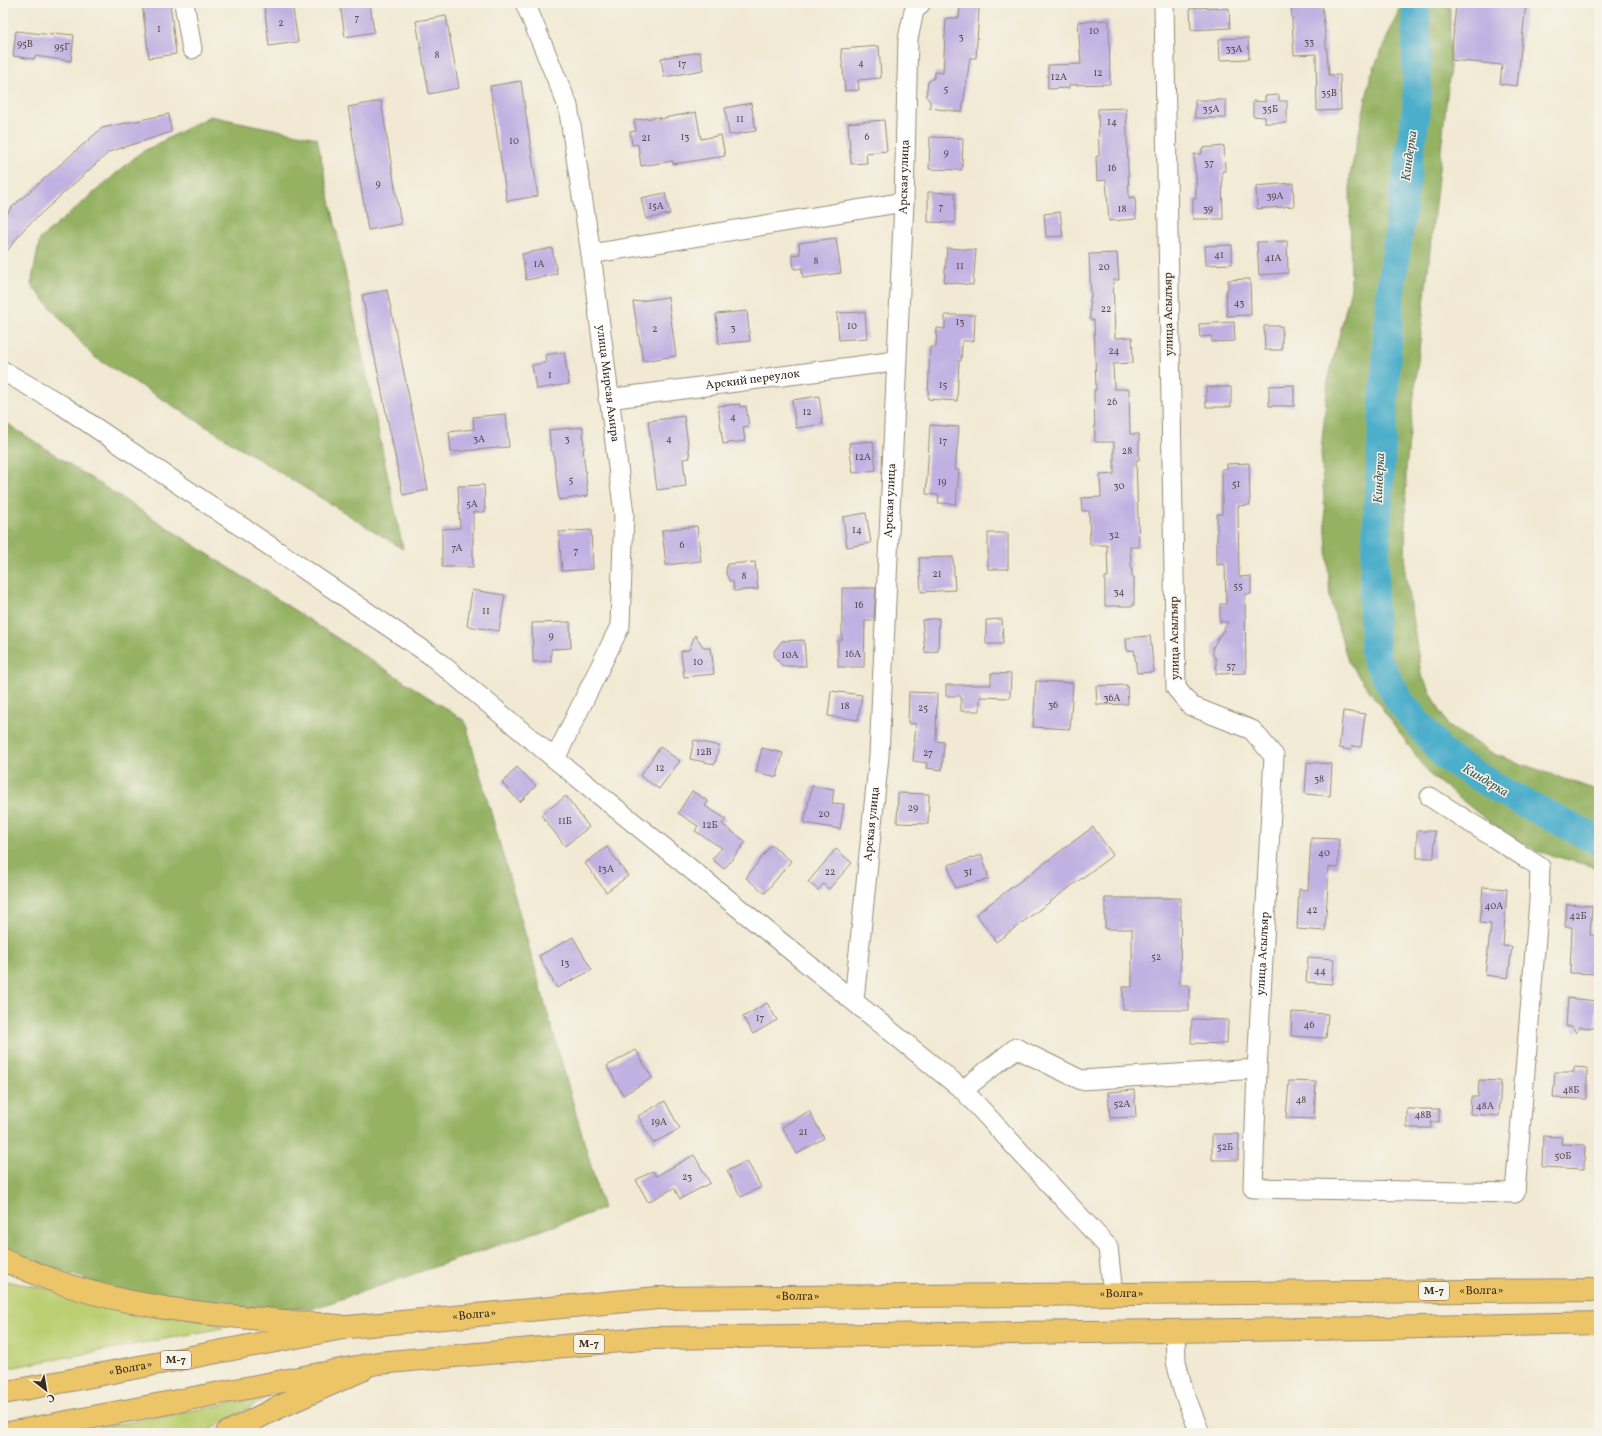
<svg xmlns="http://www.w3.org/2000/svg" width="1602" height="1436" font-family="Vollkorn,serif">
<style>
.green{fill:#bccf72;stroke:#7c7c48}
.forest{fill:#95b264;stroke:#686e41}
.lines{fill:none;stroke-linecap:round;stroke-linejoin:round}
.river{stroke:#4baeca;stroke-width:29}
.building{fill:#c0b1e2}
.minor-casing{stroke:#968a78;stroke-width:21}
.primary-casing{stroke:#968a78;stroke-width:24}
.trunk-casing{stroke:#968a78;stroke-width:24}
.minor{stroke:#fff;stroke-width:19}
.primary{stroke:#edc569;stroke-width:22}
.trunk{stroke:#edc569;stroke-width:22}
.labels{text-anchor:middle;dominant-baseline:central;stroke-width:3;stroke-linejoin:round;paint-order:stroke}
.number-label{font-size:10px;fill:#5c4c4f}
.shield{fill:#f7f3e8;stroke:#73665b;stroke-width:1}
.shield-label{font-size:11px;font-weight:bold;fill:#3b2a1e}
.street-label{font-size:12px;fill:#3b2a1e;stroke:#f7f3e8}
.water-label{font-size:13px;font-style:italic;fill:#41585a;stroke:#f7f3e8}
</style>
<rect width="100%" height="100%" fill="#f7f3e8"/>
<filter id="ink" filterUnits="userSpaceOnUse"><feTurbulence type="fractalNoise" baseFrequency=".025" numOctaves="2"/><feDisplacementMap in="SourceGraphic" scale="8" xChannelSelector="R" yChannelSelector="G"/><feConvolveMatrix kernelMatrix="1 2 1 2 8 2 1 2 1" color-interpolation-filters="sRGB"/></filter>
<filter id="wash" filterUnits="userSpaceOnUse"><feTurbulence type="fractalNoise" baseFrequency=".012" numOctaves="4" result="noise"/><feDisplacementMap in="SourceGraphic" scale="16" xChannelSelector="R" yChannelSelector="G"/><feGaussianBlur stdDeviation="0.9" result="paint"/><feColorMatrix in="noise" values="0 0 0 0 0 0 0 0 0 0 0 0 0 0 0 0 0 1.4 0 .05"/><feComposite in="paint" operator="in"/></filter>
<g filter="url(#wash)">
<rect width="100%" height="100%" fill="#f1e9d3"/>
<!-- green -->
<path class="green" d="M3,1281L57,1290L218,1323L223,1328L3,1369Z
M270,1396L204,1433H70Z"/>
<!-- forest -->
<path class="forest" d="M1402,3H1450V68L1406,469L1405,572L1421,674L1448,726L1496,755L1599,791V870L1591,866L1536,851L1492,824L1430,775L1348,661L1330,599L1321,451L1328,381L1351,288L1350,176L1371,75Z
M210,116L317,138L403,549L93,356L31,285L40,239L140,153Z
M3,421L465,721L603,1209L312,1309H251L177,1306L114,1289L18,1256L3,1248Z
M525,1429L647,1433H514Z"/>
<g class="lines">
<!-- river -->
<path class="river" d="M1416,3L1417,104L1390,295L1373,598L1375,657L1401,703L1446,757L1510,796L1599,841"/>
</g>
<g id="blocks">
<!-- building -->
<path class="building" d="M142,3H170L176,54L149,58Z
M264,3H292L298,42L269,46Z
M340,3H370L374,32L345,37Z
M1291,3H1322L1329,75H1340L1341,110L1317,111L1316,54L1294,55Z
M1456,3H1526L1517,86L1500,84L1502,65L1451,60Z
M960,7L979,8L976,58H970L962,112L930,108V102L926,96L928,82L934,78L935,72L943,73L946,18H959Z
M1218,7V9L1229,8L1230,28L1191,30L1190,8Z
M446,16L459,88L429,94L416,21Z
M1109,20L1110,84L1069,85V88L1048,89V65L1081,64L1078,22Z
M16,31L53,35V33L74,35L71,61L35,56L34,59L13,56Z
M1248,38L1249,59L1220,60L1219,39Z
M879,46L881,78L858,80L859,90L845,91L841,49Z
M700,52L703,70L664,77L661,58Z
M521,81L538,196L507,201L490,86Z
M1279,95V101H1287V123H1265V117L1253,116V101L1265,102V96Z
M1195,100H1226V118H1195Z
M381,101L401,224L368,230L348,107Z
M751,103L756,131L729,135L725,108Z
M1126,108L1129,198L1135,197L1136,219L1109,221L1106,180L1097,181L1096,157L1099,156L1098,109Z
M696,112L701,139L721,135L725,156L673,164V161L641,166L638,144L632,145L630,132L636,131L634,120L659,117V119Z
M169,114L171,132L109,152L25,228L3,256V219L11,208L102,128Z
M884,120L887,151L866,153L867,163L851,164L848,123Z
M930,137L963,138L962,170L929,169Z
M1224,146L1225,171H1222L1223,219H1193V199H1196V173H1195L1194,154H1202V148Z
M1293,183L1294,206L1257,209L1256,186Z
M928,192L955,193V223L928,222Z
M665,193L670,214L646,219L641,198Z
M1060,212L1063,236L1046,237L1044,214Z
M836,238L841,273L803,278L802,268L794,269L792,255L800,254L799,243Z
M1287,241L1288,273L1259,275L1257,242Z
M1232,245V264L1206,265L1205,246Z
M552,248L557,274L526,280L522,254Z
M947,248L976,250L973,285L944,282Z
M1117,253L1119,280H1113L1115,338L1132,337L1133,363L1113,364L1114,389H1129L1130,434H1139V460H1136L1139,547H1130L1132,577H1134V606H1105V577H1108L1107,545H1090L1089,511H1082L1081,498L1101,497L1100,475L1114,474V442H1095L1094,390H1096L1094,320H1090V298H1091L1089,254Z
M1250,279L1251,315L1227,316L1226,290H1228V280Z
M387,290L428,490L403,495L362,295Z
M668,297L676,356L643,361L633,302Z
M747,311L750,341L719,344L716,314Z
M865,312L867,338L839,340L837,313Z
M945,315H975L974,341H962L961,361L959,360L957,401L928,399L930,347H936L937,328L945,329Z
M1234,322L1235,341L1212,342L1211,336L1200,337L1199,324Z
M1264,326H1282V350H1265Z
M564,352L569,384L536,389L532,365L546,363L545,355Z
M1294,385V406H1269V386Z
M1206,387H1231V407H1206Z
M819,396L823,424L796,428L792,400Z
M740,404V407L746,406L749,426L743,427L745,441L723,444L718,406Z
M506,414L509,447L451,452L449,432L474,429L473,417Z
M684,416L690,458L683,459L686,486L657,490L648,421Z
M930,425L959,427L955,470H959L956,504L938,503L939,495L926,494Z
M583,427L584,449H583L588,496L559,500L553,451H551L549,430Z
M873,441L876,470L853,473L849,443Z
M1249,463L1250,505L1238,506L1239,577L1251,576V594H1245L1246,673L1216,674V659L1213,655V647L1228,622H1220V604H1226L1225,564L1217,565V514H1222V469H1227V464Z
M484,485L485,512H473V567H442V529L460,528L458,486Z
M866,513L871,543L847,547L843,517Z
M697,526L701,561L666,565L662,530Z
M591,530L593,569L562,571L559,532Z
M988,533H1008V569H988Z
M953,557L955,590L921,592L919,558Z
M755,562L758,589L734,591L733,581L730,582L726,574L727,564Z
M842,588H876L874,621H865L864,667H838V640H842Z
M472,590L505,595L499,631L467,626Z
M939,618L938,651L925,653L922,620Z
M1002,619L1003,644H986V620Z
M570,622L571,648L551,649V661L533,662L532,623Z
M695,635L704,648H710L711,655H712L714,674L684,677L681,651L689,650Z
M1150,636L1154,672L1137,673L1134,650L1127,651L1126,638Z
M804,640L806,666H783L775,658L774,651L782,641Z
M991,673L1011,674L1010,698L980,697V711H961V696H946V685H991Z
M1036,681L1073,683L1070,729L1033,727Z
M1127,685L1128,704L1097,705L1096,686Z
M831,691L862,695L858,720L828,716Z
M909,692L937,693L936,741L944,742L942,770L926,768L927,763L913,761L916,724L908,723Z
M1343,711L1365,714L1361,747L1352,746L1351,750L1339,748Z
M694,740L719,746L715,764L690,759Z
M660,747L680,761L659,789L640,776Z
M762,748L783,753L777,777L756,772Z
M1307,762L1332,764L1330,796L1305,794Z
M517,767L536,786L520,802L502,783Z
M812,786L834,789L832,803L844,804L840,829L804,823Z
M692,791L708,801L705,806L726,819L722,824L746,842L724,869L712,859L722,848L695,831L698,826L678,813Z
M898,793L929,794L928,824L897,823Z
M566,796L589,827L565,846L541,815Z
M1093,827L1113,855L996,942L976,914Z
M1417,831H1435L1434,858H1417Z
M1311,838L1339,839L1338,868L1329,867L1325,931L1297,929L1299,889L1308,890Z
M771,845L791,861L765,893L746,878Z
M607,847L628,876L606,892L585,863Z
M836,849L852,863L829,889L823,884L818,890L808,882Z
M982,855L989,879L955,888L948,865Z
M1483,887L1507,889L1503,946L1512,947L1508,978L1485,975L1491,924L1480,923Z
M1105,898H1181L1180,985H1189V1010H1123V987H1132V929H1105Z
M1567,904L1592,906L1590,935L1599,936V974L1570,973L1572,927H1565Z
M573,937L592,970L557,988L539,956Z
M1308,957L1334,959L1332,984L1306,982Z
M1568,998L1597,1001L1595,1028L1580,1027L1576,1033L1572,1026H1566Z
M767,1003L777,1020L753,1034L743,1017Z
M1292,1012L1328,1014L1326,1038L1291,1036Z
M1192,1019L1228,1020L1227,1044L1191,1043Z
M636,1050L652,1078L623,1095L607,1066Z
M1574,1067L1587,1068V1099L1553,1098L1555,1072H1574Z
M1479,1080L1501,1081L1499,1116L1470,1114L1471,1097H1478Z
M1289,1081L1316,1082L1314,1119L1286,1118Z
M1134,1090L1136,1117L1110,1118L1108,1092Z
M665,1101L680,1129L653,1143L638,1116Z
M1407,1109H1439V1122H1431V1128H1407Z
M809,1111L824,1138L797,1154L782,1127Z
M1212,1134H1239L1238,1160H1212Z
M1543,1136L1562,1137L1561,1144L1585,1145L1584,1169L1542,1167Z
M694,1155L710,1183L680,1199L674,1188L648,1202L636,1180L653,1171L656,1176Z
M747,1161L761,1187L741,1197L727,1171Z"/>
</g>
</g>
<g filter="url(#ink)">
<use href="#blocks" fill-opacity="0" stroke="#968a78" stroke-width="1"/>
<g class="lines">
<!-- minor casing -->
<g class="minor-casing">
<g id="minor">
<path d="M184,3L192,49"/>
<path id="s1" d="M525,3L568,106L591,254L624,514L620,626L555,759"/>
<path d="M591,254L904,202"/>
<path d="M3,371L62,405L429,654L555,759L963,1090L1108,1247L1113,1294"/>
<path id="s2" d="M608,399L896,361"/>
<path id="s3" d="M854,1000L879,756L904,202L908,39L914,11L921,3"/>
<path d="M1257,1069L1253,1188L1515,1193L1539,901L1540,867L1430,797"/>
<path id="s4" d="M963,1090L1016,1048L1081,1080L1257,1069L1274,756L1252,730L1191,706L1176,688L1164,3"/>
<path d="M1175,1331L1176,1361L1183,1390L1200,1433"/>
</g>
</g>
<!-- primary casing -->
<g class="primary-casing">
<path id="primary" d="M3,1260C14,1265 26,1269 37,1274C132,1313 237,1316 339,1326
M227,1433L275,1409L362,1370"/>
</g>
<!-- trunk casing -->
<g class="trunk-casing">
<g id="trunk">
<path id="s5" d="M3,1393L348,1327L658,1298L1599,1290"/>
<path d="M9,1433L378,1363L653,1338L1381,1328L1599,1323"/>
</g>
</g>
<!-- minor -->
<use href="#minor" class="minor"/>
<!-- primary -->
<use href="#primary" class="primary"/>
<!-- trunk -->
<use href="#trunk" class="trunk"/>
</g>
</g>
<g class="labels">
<!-- number labels -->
<g class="number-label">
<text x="357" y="18">7</text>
<text x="281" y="23">2</text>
<text x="159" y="29">1</text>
<text x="1094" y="31">10</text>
<text x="961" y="37">3</text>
<text x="1309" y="42">33</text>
<text x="25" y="44">95В</text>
<text x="62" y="47">95Г</text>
<text x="1234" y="49">33А</text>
<text x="437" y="55">8</text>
<text x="861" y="63">4</text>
<text x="682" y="64">17</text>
<text x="1098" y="73">12</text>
<text x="1059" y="77">12А</text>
<text x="946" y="89">5</text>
<text x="1329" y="93">35В</text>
<text x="1211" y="109">35А</text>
<text x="1270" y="109">35Б</text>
<text x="740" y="119">11</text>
<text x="1112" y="122">14</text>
<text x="685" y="137">13</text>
<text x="867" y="137">6</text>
<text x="646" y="138">21</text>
<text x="514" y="141">10</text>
<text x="946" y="153">9</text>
<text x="1209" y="163">37</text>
<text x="1112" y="168">16</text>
<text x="378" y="184">9</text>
<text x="1275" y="196">39А</text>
<text x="656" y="206">15A</text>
<text x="941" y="207">7</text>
<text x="1122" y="209">18</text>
<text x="1208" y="209">39</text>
<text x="1219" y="255">41</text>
<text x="1273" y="258">41А</text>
<text x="816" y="261">8</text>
<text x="539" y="264">1А</text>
<text x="960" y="266">11</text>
<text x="1104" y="267">20</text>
<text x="1239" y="303">43</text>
<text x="1106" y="309">22</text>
<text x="960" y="322">13</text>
<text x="852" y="326">10</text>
<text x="733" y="328">3</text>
<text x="655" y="329">2</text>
<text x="1114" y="351">24</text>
<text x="550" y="375">1</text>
<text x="943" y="385">15</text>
<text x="1112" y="402">26</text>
<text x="807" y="412">12</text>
<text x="733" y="417">4</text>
<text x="479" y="439">3А</text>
<text x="567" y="439">3</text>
<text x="669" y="439">4</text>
<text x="943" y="441">17</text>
<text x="1127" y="451">28</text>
<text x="863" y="457">12А</text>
<text x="571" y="480">5</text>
<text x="942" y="482">19</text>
<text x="1236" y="484">51</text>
<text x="1119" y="486">30</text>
<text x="472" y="504">5А</text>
<text x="857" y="530">14</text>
<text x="1114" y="535">32</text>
<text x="682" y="545">6</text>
<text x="457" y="548">7А</text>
<text x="576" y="551">7</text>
<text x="937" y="574">21</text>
<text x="744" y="576">8</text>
<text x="1238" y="586">55</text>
<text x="1119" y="592">34</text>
<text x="859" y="605">16</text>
<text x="486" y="611">11</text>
<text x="551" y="636">9</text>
<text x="853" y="654">16А</text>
<text x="790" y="655">10А</text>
<text x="698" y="662">10</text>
<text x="1231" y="666">57</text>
<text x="1112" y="698">36А</text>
<text x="1053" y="705">36</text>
<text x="845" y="706">18</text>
<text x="923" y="708">25</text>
<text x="704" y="752">12В</text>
<text x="928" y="753">27</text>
<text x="660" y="768">12</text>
<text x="1319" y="779">38</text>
<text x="913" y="808">29</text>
<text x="824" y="814">20</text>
<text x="565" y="821">11Б</text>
<text x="710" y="825">12Б</text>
<text x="1324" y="853">40</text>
<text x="606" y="869">13А</text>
<text x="830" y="872">22</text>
<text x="968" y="872">31</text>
<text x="1494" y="906">40А</text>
<text x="1312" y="910">42</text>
<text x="1578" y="916">42Б</text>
<text x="1156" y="957">52</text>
<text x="565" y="963">13</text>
<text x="1320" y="971">44</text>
<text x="760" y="1018">17</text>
<text x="1309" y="1025">46</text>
<text x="1571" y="1090">48Б</text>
<text x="1301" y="1100">48</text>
<text x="1122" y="1104">52А</text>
<text x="1485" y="1106">48А</text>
<text x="1423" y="1115">48В</text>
<text x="659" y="1122">19А</text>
<text x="803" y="1132">21</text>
<text x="1225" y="1147">52Б</text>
<text x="1563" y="1156">50Б</text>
<text x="687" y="1177">23</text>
</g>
<!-- shield labels -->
<g class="shield">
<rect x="1419" y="1282" width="30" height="18" rx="3"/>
<rect x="574" y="1335" width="30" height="18" rx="3"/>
<rect x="161" y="1351" width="30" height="18" rx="3"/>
</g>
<g class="shield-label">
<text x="1434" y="1291">М-7</text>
<text x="589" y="1344">М-7</text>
<text x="176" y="1360">М-7</text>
</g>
<!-- street labels -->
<g class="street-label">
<text stroke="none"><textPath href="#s3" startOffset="825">Арская улица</textPath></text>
<text transform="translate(1169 314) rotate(-91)">улица Асылъяр</text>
<text stroke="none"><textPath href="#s2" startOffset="146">Арский переулок</textPath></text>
<text stroke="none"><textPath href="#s1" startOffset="392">улица Мирсая Амира</textPath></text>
<text stroke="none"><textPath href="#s3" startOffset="501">Арская улица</textPath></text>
<text transform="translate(1175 638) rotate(-91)">улица Асылъяр</text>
<text stroke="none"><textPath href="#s3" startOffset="177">Арская улица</textPath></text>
<text stroke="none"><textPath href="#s4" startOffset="432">улица Асылъяр</textPath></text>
<text stroke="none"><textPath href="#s5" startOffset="1486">«Волга»</textPath></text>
<text stroke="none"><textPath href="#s5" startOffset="1126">«Волга»</textPath></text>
<text stroke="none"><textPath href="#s5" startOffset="802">«Волга»</textPath></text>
<text stroke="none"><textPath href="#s5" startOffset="478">«Волга»</textPath></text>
<text stroke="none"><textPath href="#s5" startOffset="130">«Волга»</textPath></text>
</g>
<!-- water labels -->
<g class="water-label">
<text transform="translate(1410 156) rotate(-82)">Киндерка</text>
<text transform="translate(1380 478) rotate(-87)">Киндерка</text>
<text transform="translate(1485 781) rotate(31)">Киндерка</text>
</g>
</g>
<!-- margin -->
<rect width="1602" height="1436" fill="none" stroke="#f7f3e8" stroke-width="16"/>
<!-- north arrow -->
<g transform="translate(46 1390) rotate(149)" stroke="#f7f3e8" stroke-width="3" paint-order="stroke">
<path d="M0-3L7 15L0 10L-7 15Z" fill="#3b2a1e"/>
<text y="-6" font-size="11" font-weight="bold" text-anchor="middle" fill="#3b2a1e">С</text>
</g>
</svg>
